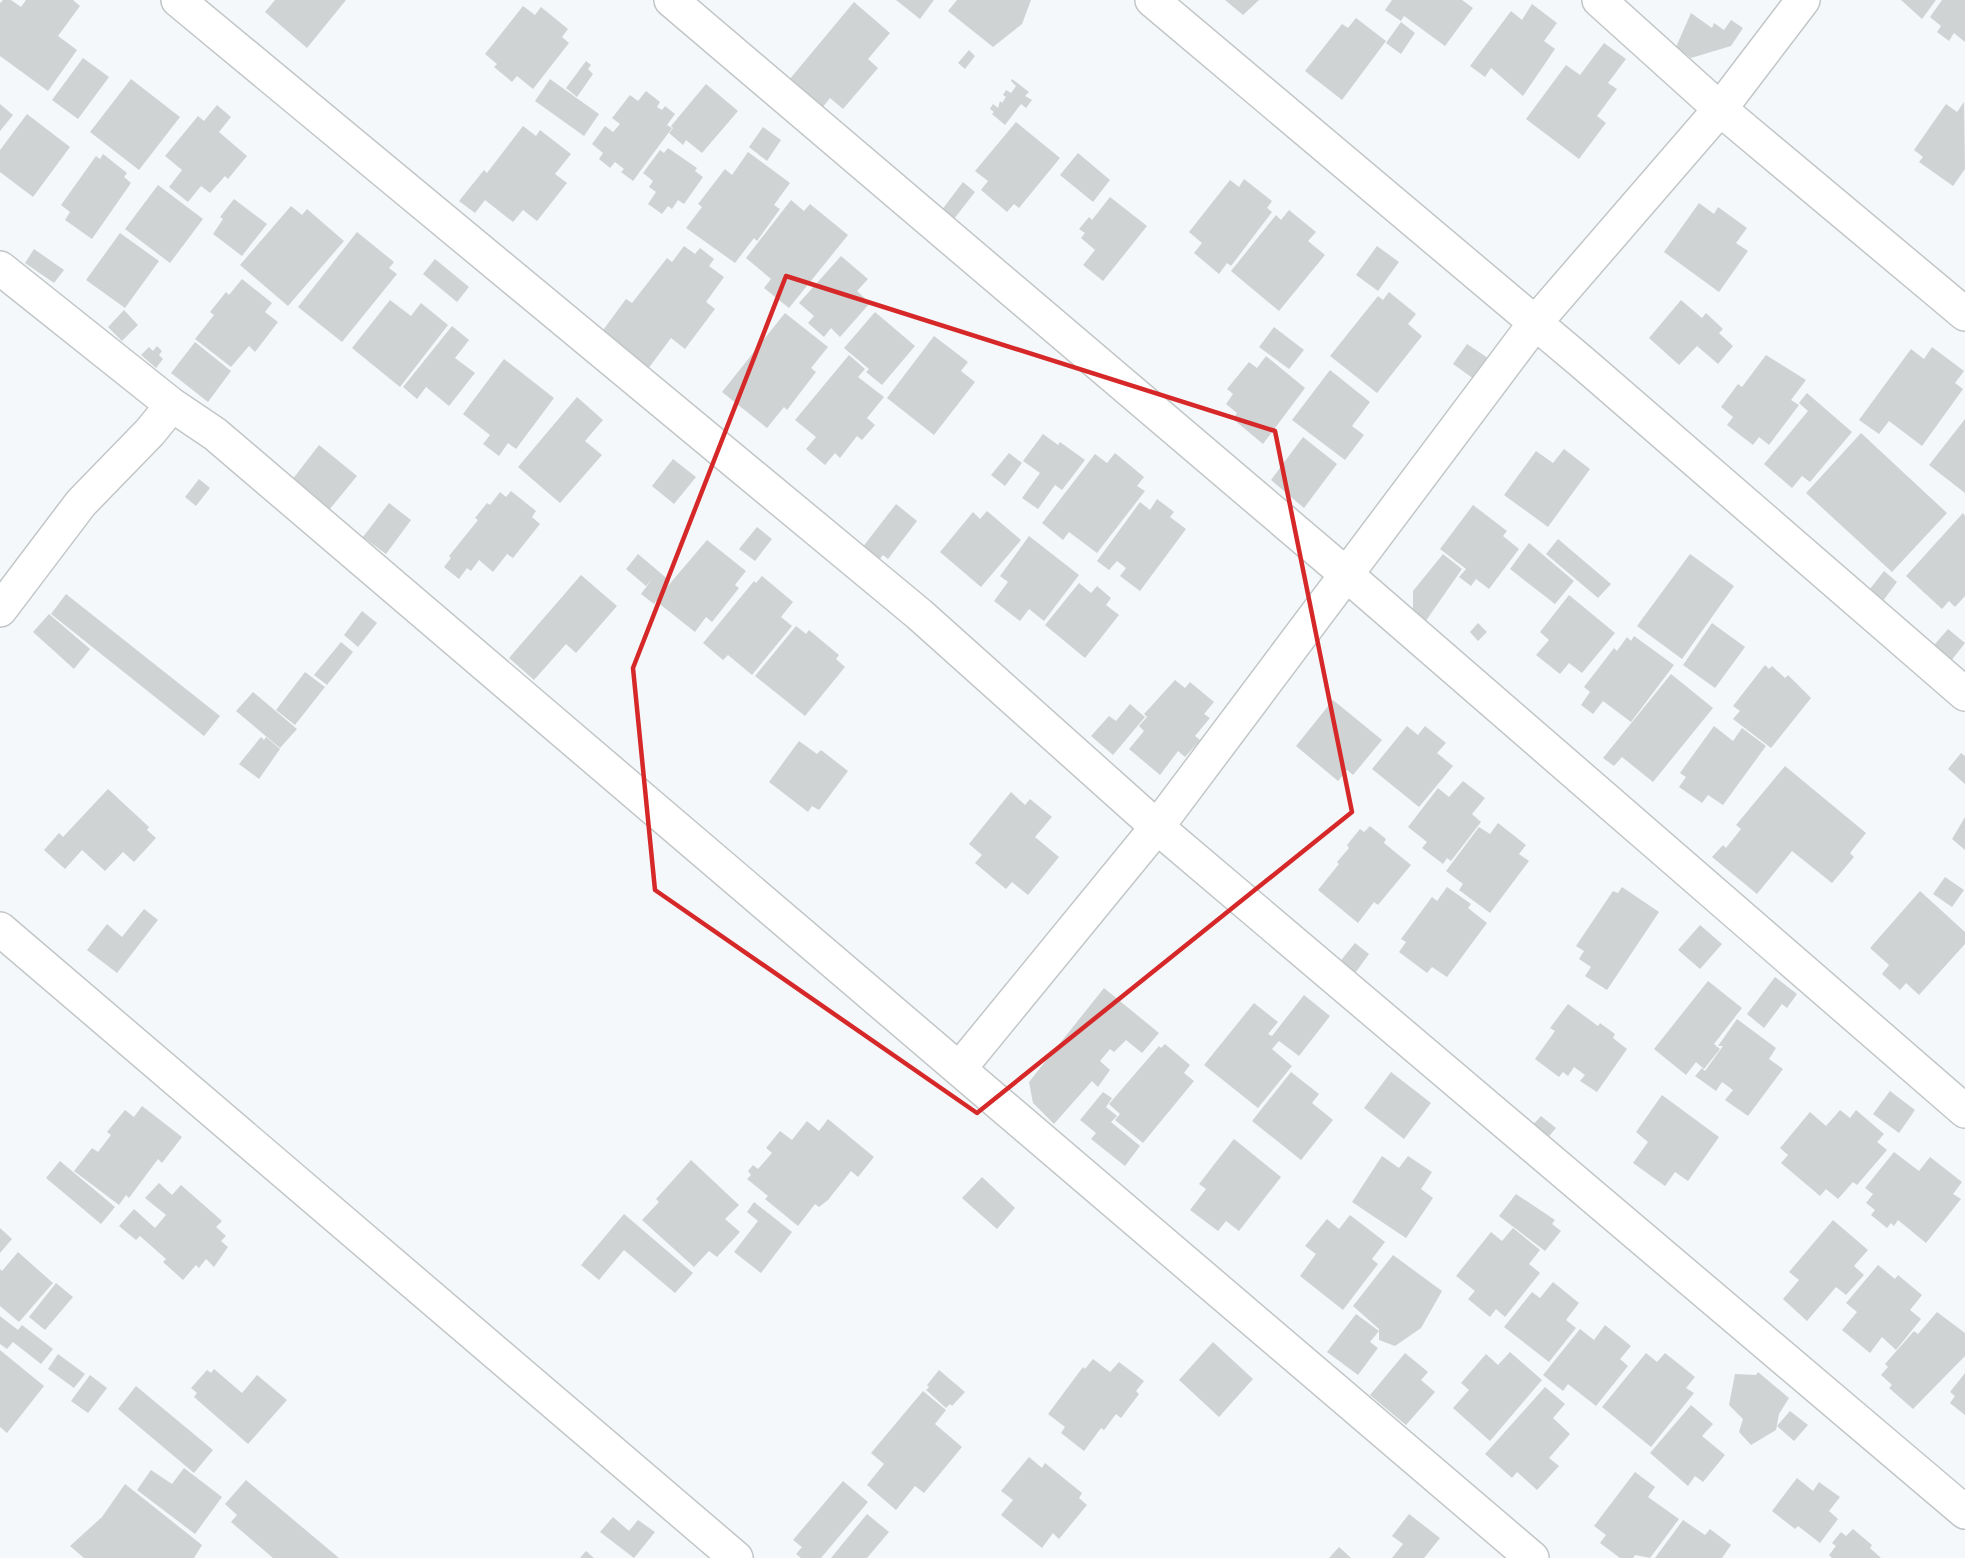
<svg xmlns="http://www.w3.org/2000/svg" width="1965" height="1558" font-family="'DejaVu Sans',sans-serif">
<style>
.building{fill:#cfd3d4}
.lines{fill:none;stroke-linecap:round;stroke-linejoin:round}
.minor-casing{stroke:#c2c6c7;stroke-width:36}
.minor{stroke:#fff;stroke-width:33}
.marked{fill:none;stroke:#d62828;stroke-width:4.5;stroke-linejoin:round}
</style>
<rect width="100%" height="100%" fill="#f4f8fa"/>
<!-- building -->
<path class="building" d="M3,0H11L21,7L26,0H73L80,6L58,36L77,50L48,91L0,56V3Z
M275,0H346L307,48L265,12Z
M896,0H934L920,19Z
M957,0H1031L1022,24L993,47L948,11Z
M1225,0H1259L1243,15Z
M1392,0H1462L1473,8L1445,46L1404,16L1401,21L1385,10Z
M1901,0H1936L1922,19Z
M1942,0H1965V42L1954,33L1949,41L1937,32L1941,26L1930,17Z
M854,2L890,33L868,59L878,68L843,109L830,98L822,108L789,80Z
M1532,4L1557,23L1544,41L1555,49L1523,96L1491,68L1485,77L1470,66L1511,11L1522,20Z
M523,6L535,15L541,7L568,29L562,37L569,43L533,89L517,76L512,82L494,67L497,64L485,54Z
M1691,13L1712,28L1714,23L1724,30L1731,20L1743,28L1731,46L1691,58L1676,47Z
M1356,18L1386,41L1342,100L1305,71L1342,24L1348,28Z
M1401,22L1415,33L1401,54L1386,43Z
M1604,43L1626,59L1608,83L1617,89L1597,116L1606,123L1579,159L1526,119L1566,65L1580,75Z
M969,50L975,56L965,69L958,63Z
M83,58L109,77L78,119L52,100Z
M586,61L591,65L588,69L593,74L577,97L566,88Z
M131,79L180,117L139,170L90,132Z
M550,79L599,114L584,136L535,101Z
M1012,79L1029,92L1025,96L1032,100L1026,108L1021,104L1005,125L992,114L994,112L990,109L993,104L998,108L1000,101L1002,103L1006,97L1003,95L1006,90L1011,93L1016,86L1011,81Z
M706,84L738,111L702,153L686,140L683,145L669,133L673,128L671,126Z
M646,91L660,102L657,107L662,110L665,106L675,114L667,125L672,128L633,181L621,172L624,169L615,162L610,168L599,159L603,153L592,144L605,126L613,132L620,124L612,118L630,95L638,101Z
M1964,102L1965,169L1953,186L1919,162L1923,157L1914,150L1946,104L1957,112Z
M0,104L13,115L0,131Z
M217,105L231,117L219,132L247,156L228,179L225,176L210,193L201,186L188,202L169,187L182,170L165,156L198,116L204,121Z
M27,114L70,147L33,197L0,172V150Z
M1016,122L1060,158L1019,208L1014,204L1007,212L981,190L988,181L975,171Z
M523,126L536,136L540,130L571,154L555,174L567,183L537,221L523,210L513,222L485,200L475,213L459,201L484,170L487,173Z
M763,127L781,140L767,161L749,147Z
M668,148L697,168L695,171L703,177L684,204L678,200L672,209L668,206L662,214L648,204L656,192L649,187L653,181L643,173L660,150L664,153Z
M748,152L790,183L774,205L780,209L757,241L754,238L735,263L686,228L702,207L698,204L725,169L732,175Z
M1078,153L1110,180L1093,202L1060,175Z
M103,154L127,173L124,177L131,183L92,239L65,220L70,212L61,205L96,156L100,159Z
M1244,179L1272,201L1267,208L1272,212L1231,266L1227,263L1219,274L1194,253L1202,243L1189,232L1230,180L1239,187Z
M963,182L975,192L950,224L938,215Z
M158,185L203,219L170,263L125,229Z
M1110,197L1147,226L1103,281L1083,265L1095,250L1081,238L1085,233L1079,229L1089,217L1092,220Z
M234,199L267,224L242,256L213,234L223,219L220,217Z
M791,200L804,211L810,204L848,235L789,308L764,288L771,279L746,258Z
M1699,203L1714,214L1718,207L1747,228L1736,243L1748,251L1719,292L1664,252Z
M291,206L302,215L307,209L344,241L288,306L240,265Z
M1289,210L1316,232L1308,241L1325,255L1279,311L1231,271L1276,215L1281,220Z
M357,232L394,262L389,268L397,274L342,342L298,307Z
M120,233L159,261L125,308L86,280Z
M684,246L695,254L700,248L714,259L709,266L724,277L706,302L715,309L685,349L671,338L645,373L598,337L626,299L632,303L667,258L672,262Z
M1377,246L1399,262L1378,291L1356,275Z
M34,249L64,270L54,283L25,263Z
M841,256L868,279L857,291L870,303L840,337L831,328L824,337L808,323L814,316L799,303Z
M435,259L469,287L457,302L423,274Z
M242,279L272,303L265,312L278,322L255,352L249,346L231,367L195,339L214,315L210,312L226,292L229,295Z
M1389,292L1416,314L1408,324L1422,336L1377,393L1330,356L1378,296L1383,300Z
M390,300L411,316L421,303L448,325L400,387L352,348Z
M1681,300L1702,318L1706,313L1723,329L1719,333L1733,346L1718,364L1697,346L1679,365L1649,338Z
M124,310L138,325L122,341L108,327Z
M875,312L915,346L882,385L866,372L869,369L844,348Z
M785,313L828,347L811,368L816,372L787,410L784,407L767,428L722,392Z
M452,326L469,340L455,358L475,373L449,406L426,387L417,399L403,387Z
M1274,327L1304,350L1289,369L1259,347Z
M934,336L968,362L961,371L975,382L934,435L887,398Z
M195,342L231,371L208,402L171,373Z
M1467,344L1488,358L1474,379L1453,364Z
M157,346L162,351L159,355L163,359L156,368L141,355L149,347L153,351Z
M1932,347L1964,371L1955,383L1963,389L1922,446L1889,421L1879,434L1859,420L1911,349L1924,359Z
M849,355L865,369L858,377L884,397L867,418L875,425L862,440L857,436L840,458L835,453L825,465L806,449L816,437L795,420Z
M1766,355L1806,380L1791,400L1799,405L1769,445L1759,437L1753,445L1727,425L1733,417L1721,407L1738,384L1742,387Z
M1266,356L1305,388L1263,444L1233,419L1237,413L1226,404L1233,394L1227,389L1249,362L1257,368Z
M504,359L554,398L516,449L508,443L499,456L483,444L490,435L463,414Z
M1330,370L1370,402L1352,426L1364,435L1345,460L1292,420Z
M1807,393L1852,432L1810,482L1802,476L1792,488L1764,464L1808,411L1799,403Z
M577,397L603,420L585,441L602,455L560,503L518,467Z
M1965,419V493L1929,465Z
M1861,433L1947,513L1892,572L1806,493Z
M1043,434L1058,445L1060,442L1085,460L1062,490L1055,485L1038,509L1022,498L1040,473L1023,461Z
M1303,437L1337,464L1304,508L1271,480Z
M319,445L357,476L329,510L292,480Z
M1564,449L1590,469L1548,527L1504,495L1536,451L1553,463Z
M1009,453L1022,463L1005,486L991,475Z
M1115,453L1144,477L1137,486L1145,491L1097,553L1069,532L1063,540L1042,523L1095,454L1107,463Z
M673,459L696,477L674,504L652,486Z
M199,479L210,488L196,506L185,497Z
M511,491L536,511L532,517L540,524L513,558L507,554L493,572L479,560L471,571L467,568L459,579L444,567L451,558L449,556L478,520L475,518L487,503L490,505L500,492L506,497Z
M1157,499L1174,512L1170,517L1186,529L1140,591L1120,576L1126,568L1117,561L1109,570L1097,561L1140,502L1150,510Z
M389,503L411,520L386,554L363,537Z
M896,504L917,521L888,559L883,555L878,561L862,548Z
M1473,505L1507,531L1503,536L1519,549L1489,589L1476,579L1471,586L1459,577L1466,569L1440,549Z
M987,511L1021,540L981,587L940,552L973,512L980,519Z
M1963,513L1965,516V596L1955,607L1949,601L1942,609L1906,576Z
M757,527L772,539L755,561L739,549Z
M1029,536L1079,575L1044,621L1029,609L1020,621L994,601L1008,582L1000,576Z
M1558,539L1611,584L1598,598L1546,554Z
M707,540L746,571L735,585L739,588L712,622L706,617L695,632L656,601L654,604L641,594L652,579L646,586L626,569L638,554L670,581L667,587Z
M1529,543L1574,581L1555,604L1510,569Z
M1443,554L1462,569L1425,622L1413,613V591Z
M1690,554L1734,586L1682,659L1637,626Z
M1884,571L1897,582L1880,605L1866,594Z
M581,575L617,606L576,653L566,644L534,680L509,658Z
M762,576L793,602L781,617L792,626L752,675L728,655L723,660L703,643L754,581L756,583Z
M1079,583L1091,593L1097,586L1111,598L1106,605L1119,615L1085,658L1045,625Z
M66,594L220,716L204,736L51,614Z
M1569,595L1615,633L1582,673L1569,663L1560,674L1536,655L1549,640L1540,632Z
M362,611L377,623L358,647L344,635Z
M49,614L90,649L74,669L33,632Z
M1478,623L1487,632L1478,641L1470,632Z
M1712,623L1745,647L1715,688L1683,665Z
M796,626L806,634L809,630L839,655L836,659L845,667L805,716L755,676Z
M1948,629L1965,643L1947,666L1929,651Z
M1634,636L1674,665L1631,722L1603,701L1593,714L1581,705L1590,692L1584,687L1614,648L1617,651L1627,637L1631,641Z
M341,642L353,652L327,685L314,675Z
M1765,665L1769,669L1772,666L1785,678L1788,675L1811,698L1771,748L1733,719L1740,711L1733,706Z
M305,672L325,687L295,725L276,710Z
M1671,674L1713,708L1653,782L1622,757L1614,766L1603,758Z
M1175,680L1185,688L1190,682L1214,702L1204,714L1210,718L1195,736L1200,740L1185,757L1178,751L1160,775L1129,749L1144,731L1139,726L1147,717L1144,714Z
M253,692L297,729L280,748L236,711Z
M1333,700L1382,740L1353,775L1347,770L1338,781L1296,746Z
M1130,704L1145,717L1113,755L1091,736L1109,716L1116,721Z
M1407,726L1418,735L1425,726L1446,743L1437,753L1453,766L1419,807L1372,769Z
M1714,726L1733,741L1742,728L1766,746L1723,805L1708,795L1702,803L1679,787L1686,777L1680,773Z
M261,737L264,740L266,737L280,749L259,779L239,764Z
M799,741L817,754L821,750L848,771L819,810L812,806L808,812L769,782Z
M1961,753L1965,756V784L1948,769Z
M1785,766L1866,833L1850,853L1854,857L1832,883L1792,851L1757,894L1712,857L1723,845L1726,848L1741,829L1736,825Z
M1463,781L1485,798L1472,814L1481,822L1451,861L1447,858L1443,864L1422,848L1427,842L1408,827L1438,788L1449,797Z
M108,789L149,827L147,830L156,838L134,862L123,852L105,871L82,850L65,869L44,850L59,833L63,837Z
M1011,792L1025,805L1030,799L1052,817L1035,837L1059,857L1028,895L1012,882L1006,889L975,863L982,855L969,844Z
M1965,817V850L1952,839Z
M1498,823L1526,845L1519,854L1529,861L1490,913L1459,890L1463,884L1446,871L1479,827L1490,834Z
M1370,826L1386,839L1384,843L1411,865L1378,905L1374,902L1358,923L1318,890L1339,864L1337,862L1349,848L1347,845L1360,829L1364,832Z
M1945,877L1964,890L1952,907L1933,894Z
M1447,887L1471,904L1468,908L1487,923L1447,977L1432,967L1427,973L1399,952L1406,942L1401,939L1432,897L1437,901Z
M1622,887L1659,912L1607,990L1585,976L1591,967L1579,959L1584,951L1576,946L1613,891L1618,893Z
M1920,891L1965,932V944L1919,995L1906,983L1900,990L1882,974L1889,965L1870,948Z
M144,909L158,920L117,973L87,950L107,924L122,937Z
M1700,925L1722,944L1700,969L1678,950Z
M1355,943L1369,954L1353,976L1338,964Z
M1775,977L1797,994L1787,1008L1782,1004L1764,1028L1747,1014Z
M1708,981L1742,1008L1714,1044L1720,1049L1704,1069L1696,1062L1686,1075L1654,1049Z
M1104,988L1159,1033L1142,1053L1126,1040L1114,1052L1110,1049L1100,1061L1110,1070L1098,1087L1092,1081L1054,1124L1033,1103L1029,1082Z
M1304,995L1330,1016L1299,1056L1279,1041L1272,1049L1292,1066L1258,1108L1204,1065L1254,1003L1278,1022L1268,1034L1272,1036Z
M1568,1004L1598,1026L1600,1023L1615,1034L1613,1038L1627,1049L1597,1092L1580,1081L1585,1075L1574,1067L1568,1076L1563,1072L1559,1077L1535,1059L1555,1031L1550,1028Z
M1737,1019L1776,1048L1769,1059L1783,1069L1748,1116L1725,1100L1733,1090L1722,1082L1716,1091L1695,1076L1702,1068L1705,1071L1723,1046H1718Z
M1165,1044L1190,1065L1184,1073L1194,1081L1143,1143L1115,1120L1120,1114L1109,1104L1159,1046L1161,1048Z
M1291,1072L1319,1094L1312,1103L1333,1120L1301,1160L1252,1121Z
M1391,1072L1431,1103L1404,1139L1364,1108Z
M1890,1091L1915,1110L1899,1133L1873,1114Z
M1103,1092L1112,1098L1106,1107L1117,1116L1111,1122L1140,1146L1125,1166L1091,1139L1096,1133L1080,1120Z
M1662,1095L1719,1137L1688,1181L1675,1172L1665,1186L1633,1163L1648,1142L1636,1132Z
M142,1106L182,1137L162,1163L158,1159L129,1198L126,1195L119,1205L74,1171L92,1148L98,1152L111,1135L107,1132L125,1110L134,1117Z
M1840,1110L1850,1118L1856,1110L1884,1134L1877,1142L1887,1150L1857,1185L1853,1182L1838,1199L1826,1189L1820,1196L1781,1163L1788,1155L1780,1148L1810,1112L1826,1126Z
M1541,1116L1556,1128L1545,1141L1530,1128Z
M828,1119L874,1157L858,1177L851,1171L828,1200L819,1207L815,1204L798,1226L765,1199L768,1196L747,1179L751,1175L748,1171L753,1165L758,1169L772,1153L766,1148L780,1131L792,1140L807,1121L819,1131Z
M1234,1139L1281,1177L1239,1231L1226,1221L1218,1231L1190,1210L1206,1189L1199,1184Z
M1894,1152L1919,1171L1930,1157L1962,1182L1953,1194L1961,1199L1926,1243L1898,1220L1894,1226L1891,1223L1887,1228L1871,1215L1875,1210L1866,1203L1873,1194L1865,1188Z
M1382,1156L1399,1168L1408,1156L1432,1172L1421,1189L1433,1198L1406,1238L1352,1202Z
M691,1160L739,1205L725,1219L740,1232L717,1257L709,1251L694,1267L642,1220L659,1202L656,1199Z
M60,1161L115,1207L101,1224L46,1178Z
M982,1177L1015,1208L997,1229L962,1198Z
M159,1183L172,1195L181,1185L222,1221L216,1227L226,1236L221,1241L228,1247L214,1267L206,1259L199,1268L196,1265L183,1280L163,1262L166,1259L140,1236L136,1240L119,1226L134,1209L155,1228L166,1215L145,1198Z
M1516,1194L1555,1220L1552,1224L1561,1231L1545,1251L1499,1216Z
M754,1202L792,1232L761,1273L734,1252L758,1221L747,1212Z
M624,1214L693,1273L675,1293L624,1250L599,1280L581,1265Z
M1350,1215L1385,1242L1372,1259L1378,1264L1343,1310L1300,1276L1316,1254L1305,1246L1327,1219L1339,1229Z
M1833,1220L1868,1250L1854,1266L1864,1275L1846,1295L1836,1287L1807,1321L1783,1299L1799,1280L1789,1272Z
M0,1228L12,1239L0,1253Z
M1513,1228L1540,1250L1529,1264L1540,1273L1505,1317L1496,1309L1490,1317L1468,1299L1475,1291L1456,1276L1491,1232L1502,1241Z
M18,1252L53,1283L19,1322L0,1306V1269L2,1271Z
M1393,1255L1442,1291L1421,1328L1395,1346L1379,1340V1329L1353,1306Z
M1878,1265L1895,1279L1898,1275L1922,1295L1910,1310L1921,1319L1896,1350L1882,1337L1870,1353L1842,1330L1857,1312L1846,1303Z
M1553,1282L1579,1303L1566,1320L1576,1328L1549,1362L1504,1327L1532,1292L1540,1298Z
M56,1283L73,1297L45,1330L29,1317Z
M1937,1312L1965,1333V1356L1913,1409L1889,1388L1892,1385L1881,1375L1888,1367L1885,1364L1914,1331L1918,1334Z
M1356,1314L1379,1331L1370,1342L1378,1348L1358,1375L1327,1352Z
M0,1316L18,1330L22,1325L53,1349L41,1364L13,1342L7,1349L0,1344Z
M1605,1325L1631,1346L1620,1359L1628,1366L1596,1406L1568,1384L1563,1391L1543,1375L1580,1329L1594,1340Z
M1213,1342L1253,1379L1219,1417L1179,1380Z
M0,1350L44,1386L7,1433L0,1427Z
M1510,1352L1542,1380L1490,1441L1453,1408L1469,1390L1461,1383L1486,1354L1498,1365Z
M1405,1353L1428,1372L1421,1380L1435,1392L1406,1425L1370,1395Z
M1646,1353L1657,1362L1665,1353L1695,1377L1686,1388L1694,1393L1651,1447L1602,1407Z
M58,1354L85,1374L74,1388L48,1369Z
M1093,1359L1110,1372L1119,1362L1144,1381L1136,1391L1139,1394L1121,1418L1116,1414L1104,1430L1101,1428L1084,1451L1061,1433L1065,1427L1048,1414L1083,1367L1085,1369Z
M214,1369L242,1393L257,1375L287,1400L248,1444L194,1397L197,1393L191,1388L207,1370L211,1373Z
M939,1370L965,1392L952,1406L950,1404L946,1408L926,1390L929,1387L927,1385Z
M1758,1372L1789,1398L1779,1414L1776,1430L1751,1445L1739,1432L1743,1419L1729,1405L1735,1374L1756,1375Z
M1965,1373V1415L1950,1403L1955,1396L1950,1392Z
M90,1375L107,1388L88,1413L71,1401Z
M136,1386L213,1450L194,1473L118,1409Z
M1545,1387L1565,1404L1553,1418L1570,1434L1549,1458L1559,1466L1537,1490L1517,1472L1512,1478L1485,1454Z
M923,1391L946,1410L935,1424L962,1447L924,1493L915,1486L896,1510L867,1485L884,1464L871,1453Z
M1691,1405L1713,1424L1702,1436L1725,1455L1703,1482L1695,1476L1688,1486L1650,1453Z
M1790,1411L1808,1425L1794,1441L1777,1426Z
M1029,1457L1042,1468L1045,1463L1082,1493L1079,1498L1087,1505L1059,1539L1053,1533L1042,1548L1001,1515L1013,1500L1001,1491Z
M184,1468L222,1497L195,1534L137,1490L151,1470L172,1484Z
M1635,1472L1655,1487L1648,1497L1679,1519L1650,1558L1635,1555L1633,1558H1620L1600,1543L1606,1535L1594,1526Z
M1797,1478L1813,1491L1819,1482L1840,1497L1829,1511L1838,1519L1820,1543L1798,1526L1795,1529L1772,1511Z
M246,1480L339,1558H273L231,1522L237,1515L225,1504Z
M843,1481L868,1502L821,1558H801L796,1554L802,1547L793,1540Z
M125,1484L202,1545L194,1558H84L70,1546L102,1517Z
M867,1514L889,1532L867,1558H831Z
M1409,1514L1440,1538L1424,1558H1392L1403,1544L1392,1536Z
M613,1517L629,1531L638,1520L655,1532L634,1558L600,1532Z
M1683,1520L1705,1535L1710,1529L1731,1545L1722,1558H1655Z
M1853,1529L1872,1545L1870,1548L1881,1558H1832L1829,1555L1836,1546L1832,1543L1841,1532L1846,1536Z
M1339,1547L1351,1558H1329Z
M586,1551L594,1558H580Z"/>
<g class="lines">
<!-- minor casing -->
<g class="minor-casing">
<path id="minor" d="M178,0L919,614L1157,827L1965,1512
M671,0L1347,575L1965,1111
M1152,0L1583,363L1965,694
M1599,0L1720,109L1965,314
M0,268L172,405
M0,610L81,503L150,432L172,405L215,434L1532,1558
M0,929L736,1558
M959,1069L1157,827L1535,323L1720,109L1803,0"/>
</g>
<!-- minor -->
<use href="#minor" class="minor"/>
</g>
<!-- marked area -->
<path class="marked" d="M786,276L1275,431L1352,812L977,1113L655,890L633,668Z"/>
</svg>
